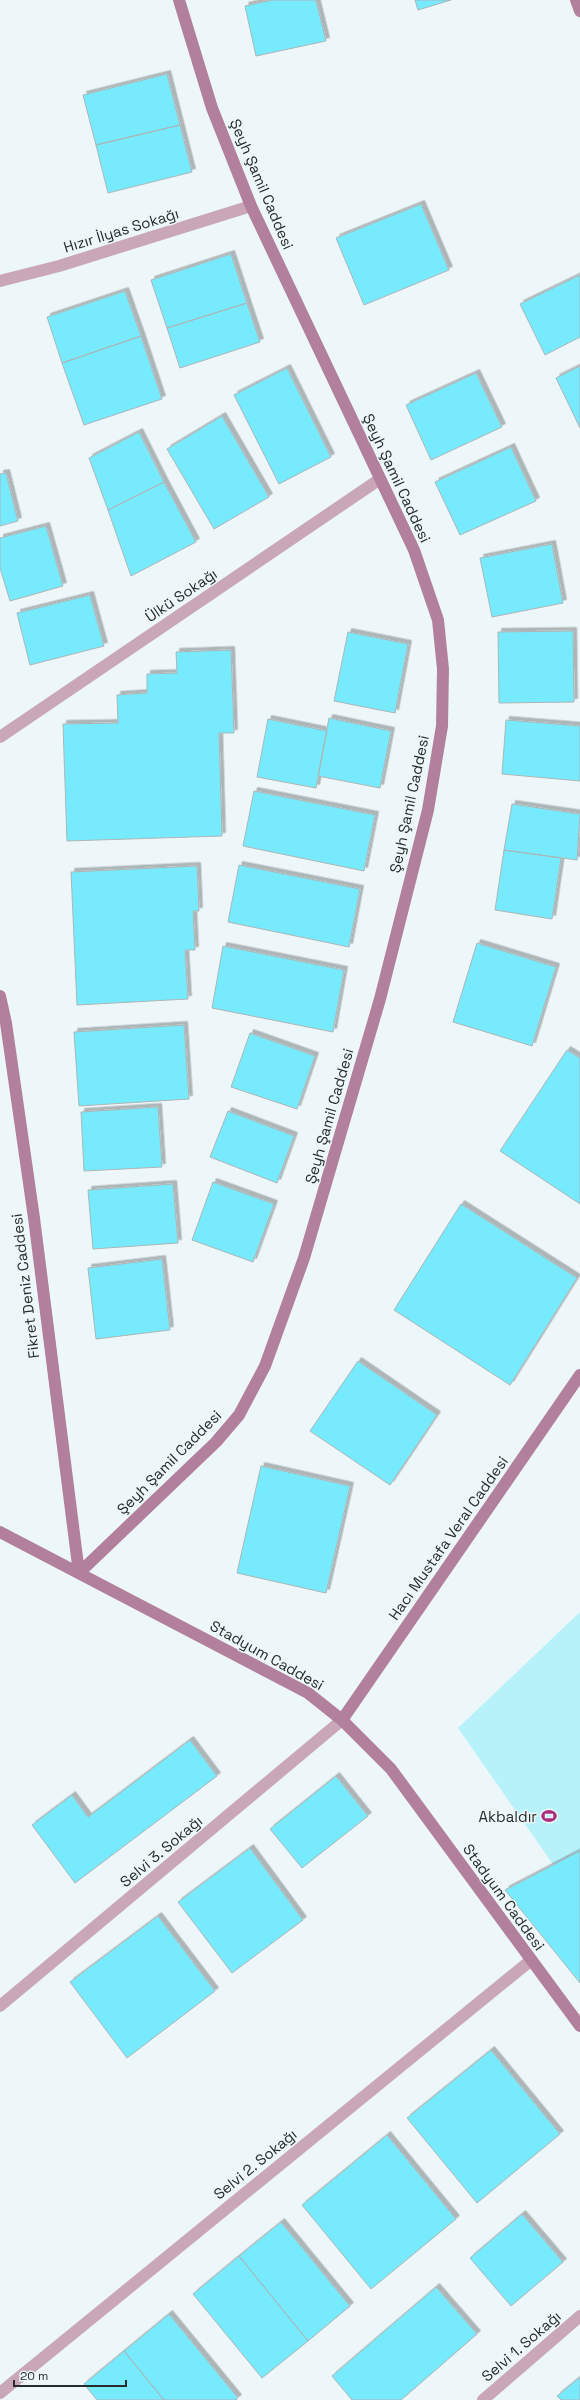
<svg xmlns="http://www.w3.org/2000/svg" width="580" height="2400" font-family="'Space Grotesk',sans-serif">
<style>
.green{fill:#b7f1fa}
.building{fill:#77ebfd;stroke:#acb5b7;filter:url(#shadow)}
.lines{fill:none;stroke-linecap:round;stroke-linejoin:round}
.street{stroke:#caa6b9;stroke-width:12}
.secondary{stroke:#b2809c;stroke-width:12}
.labels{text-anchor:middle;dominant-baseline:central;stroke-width:3;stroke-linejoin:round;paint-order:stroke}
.street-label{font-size:15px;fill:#272b2b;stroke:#edf7f9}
.poi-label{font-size:15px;fill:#272b2b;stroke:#edf7f9;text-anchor:end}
</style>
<defs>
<filter id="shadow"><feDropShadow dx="3.5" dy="-3.5" stdDeviation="0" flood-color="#0004"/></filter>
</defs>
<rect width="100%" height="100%" fill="#edf7f9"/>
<!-- green -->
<path class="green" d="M580,1612V1903L458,1728Z"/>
<!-- building -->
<path class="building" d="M272,0H316L326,41L256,56L245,6Z
M415,0H451L418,10Z
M167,74L180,125L96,145L83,95Z
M180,125L192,172L108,193L96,145Z
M421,204L449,270L364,305L336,238Z
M231,254L247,303L167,328L151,280Z
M580,275V337L545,355L520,304Z
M125,291L141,336L62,363L47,317Z
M247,303L260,342L180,368L167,328Z
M141,336L162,399L84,425L62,363Z
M580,366V428L556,378Z
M287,368L331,457L279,484L234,395Z
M476,373L502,427L431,460L406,405Z
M222,416L269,497L214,529L167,449Z
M139,432L164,482L108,510L89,458Z
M511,447L536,501L460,535L435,482Z
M6,473L18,521L0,526V474Z
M164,482L196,542L131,576L108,510Z
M46,526L63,586L10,601L0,568V538Z
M552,544L563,603L492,617L480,558Z
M90,595L104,646L30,665L17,613Z
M573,631L574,702L499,703L498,632Z
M348,632L408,644L395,713L334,701Z
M231,650L234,733H219L222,836L67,841L63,724L118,723L117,695L147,693V674L177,673L176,652Z
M329,718L391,731L380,788L318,776Z
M268,719L327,731L316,788L257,777Z
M506,720L580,726V781L502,774Z
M254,791L375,815L364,871L243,846Z
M512,804L580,814L577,860L504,850Z
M504,850L561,858L552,919L495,910Z
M239,865L360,889L349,947L228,922Z
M197,866L199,911H193L195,950H185L188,999L77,1005L71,872Z
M477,943L556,967L532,1046L453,1022Z
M223,946L344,970L333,1032L212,1008Z
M184,1025L189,1099L79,1106L74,1032Z
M250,1033L315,1056L297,1109L231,1087Z
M567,1050L580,1058V1204L500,1151Z
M158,1107L162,1167L84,1171L81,1112Z
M228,1111L294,1136L277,1183L210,1157Z
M213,1182L274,1204L253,1262L192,1240Z
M173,1184L178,1243L93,1249L88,1190Z
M461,1204L577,1278L510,1385L394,1310Z
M162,1259L170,1330L96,1339L88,1268Z
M358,1361L437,1415L390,1485L310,1431Z
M261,1466L350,1486L326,1593L237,1573Z
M190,1740L217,1776L75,1883L32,1825L72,1795L88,1817Z
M336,1776L368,1816L302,1868L270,1829Z
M250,1848L303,1920L232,1973L178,1902Z
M580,1851V1983L505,1890Z
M158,1916L215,1991L127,2058L70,1982Z
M491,2050L560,2134L477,2203L407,2118Z
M387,2135L456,2219L371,2289L302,2205Z
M522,2214L563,2262L511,2306L470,2258Z
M281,2222L350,2306L308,2341L239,2256Z
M239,2256L308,2341L262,2378L193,2294Z
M436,2287L477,2334L401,2400H352L332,2376Z
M169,2314L238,2398L236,2400H164L124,2351Z
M124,2351L164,2400H97L84,2384Z
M580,2377V2400H561L557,2396Z"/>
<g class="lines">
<!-- street -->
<path class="street" d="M0,281L59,266L251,206
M0,737L380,479
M0,2006L342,1720
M0,2393L530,1961
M483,2400L580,2316"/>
<!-- secondary -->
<path class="secondary" d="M576,0L580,11
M0,996L6,1023L34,1218L79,1573
M0,1532L308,1693L342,1720L391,1769L580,2026
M79,1573L216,1442L239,1415L265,1366L304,1258L380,999L428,810L442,726L443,669L438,620L414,550L251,206L212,108L179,0
M342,1720L580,1375"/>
</g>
<!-- icons -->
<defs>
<g id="stadium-bare" transform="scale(1.2)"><path d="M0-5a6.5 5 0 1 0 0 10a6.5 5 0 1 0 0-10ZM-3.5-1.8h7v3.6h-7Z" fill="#aa2e80" stroke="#edf7f9" stroke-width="2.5" paint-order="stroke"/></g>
</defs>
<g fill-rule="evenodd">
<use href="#stadium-bare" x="549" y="1816"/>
</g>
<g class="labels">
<!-- street labels -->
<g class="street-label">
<text transform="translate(262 184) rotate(67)">Şeyh Şamil Caddesi</text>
<text transform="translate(121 230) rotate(-17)">Hızır İlyas Sokağı</text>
<text transform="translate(397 478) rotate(65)">Şeyh Şamil Caddesi</text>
<text transform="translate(181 595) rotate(-34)">Ülkü Sokağı</text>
<text transform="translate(409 804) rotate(-78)">Şeyh Şamil Caddesi</text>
<text transform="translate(329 1116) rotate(-74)">Şeyh Şamil Caddesi</text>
<text transform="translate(25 1286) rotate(-97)">Fikret Deniz Caddesi</text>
<text transform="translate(169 1462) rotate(-45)">Şeyh Şamil Caddesi</text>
<text transform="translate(448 1538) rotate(-55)">Hacı Mustafa Veral Caddesi</text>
<text transform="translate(267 1655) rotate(29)">Stadyum Caddesi</text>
<text transform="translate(161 1851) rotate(-40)">Selvi 3. Sokağı</text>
<text transform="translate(504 1897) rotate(54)">Stadyum Caddesi</text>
<text transform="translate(255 2164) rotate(-39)">Selvi 2. Sokağı</text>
<text transform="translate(521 2346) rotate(-41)">Selvi 1. Sokağı</text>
</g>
<!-- poi labels -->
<g class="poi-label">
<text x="537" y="1816">Akbaldır</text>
</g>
</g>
<!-- scale -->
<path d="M14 2380v6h112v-6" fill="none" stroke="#272b2b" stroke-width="2"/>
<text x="20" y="2380" font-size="12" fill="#272b2b" stroke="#edf7f9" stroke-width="3" paint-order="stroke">20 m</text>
</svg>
